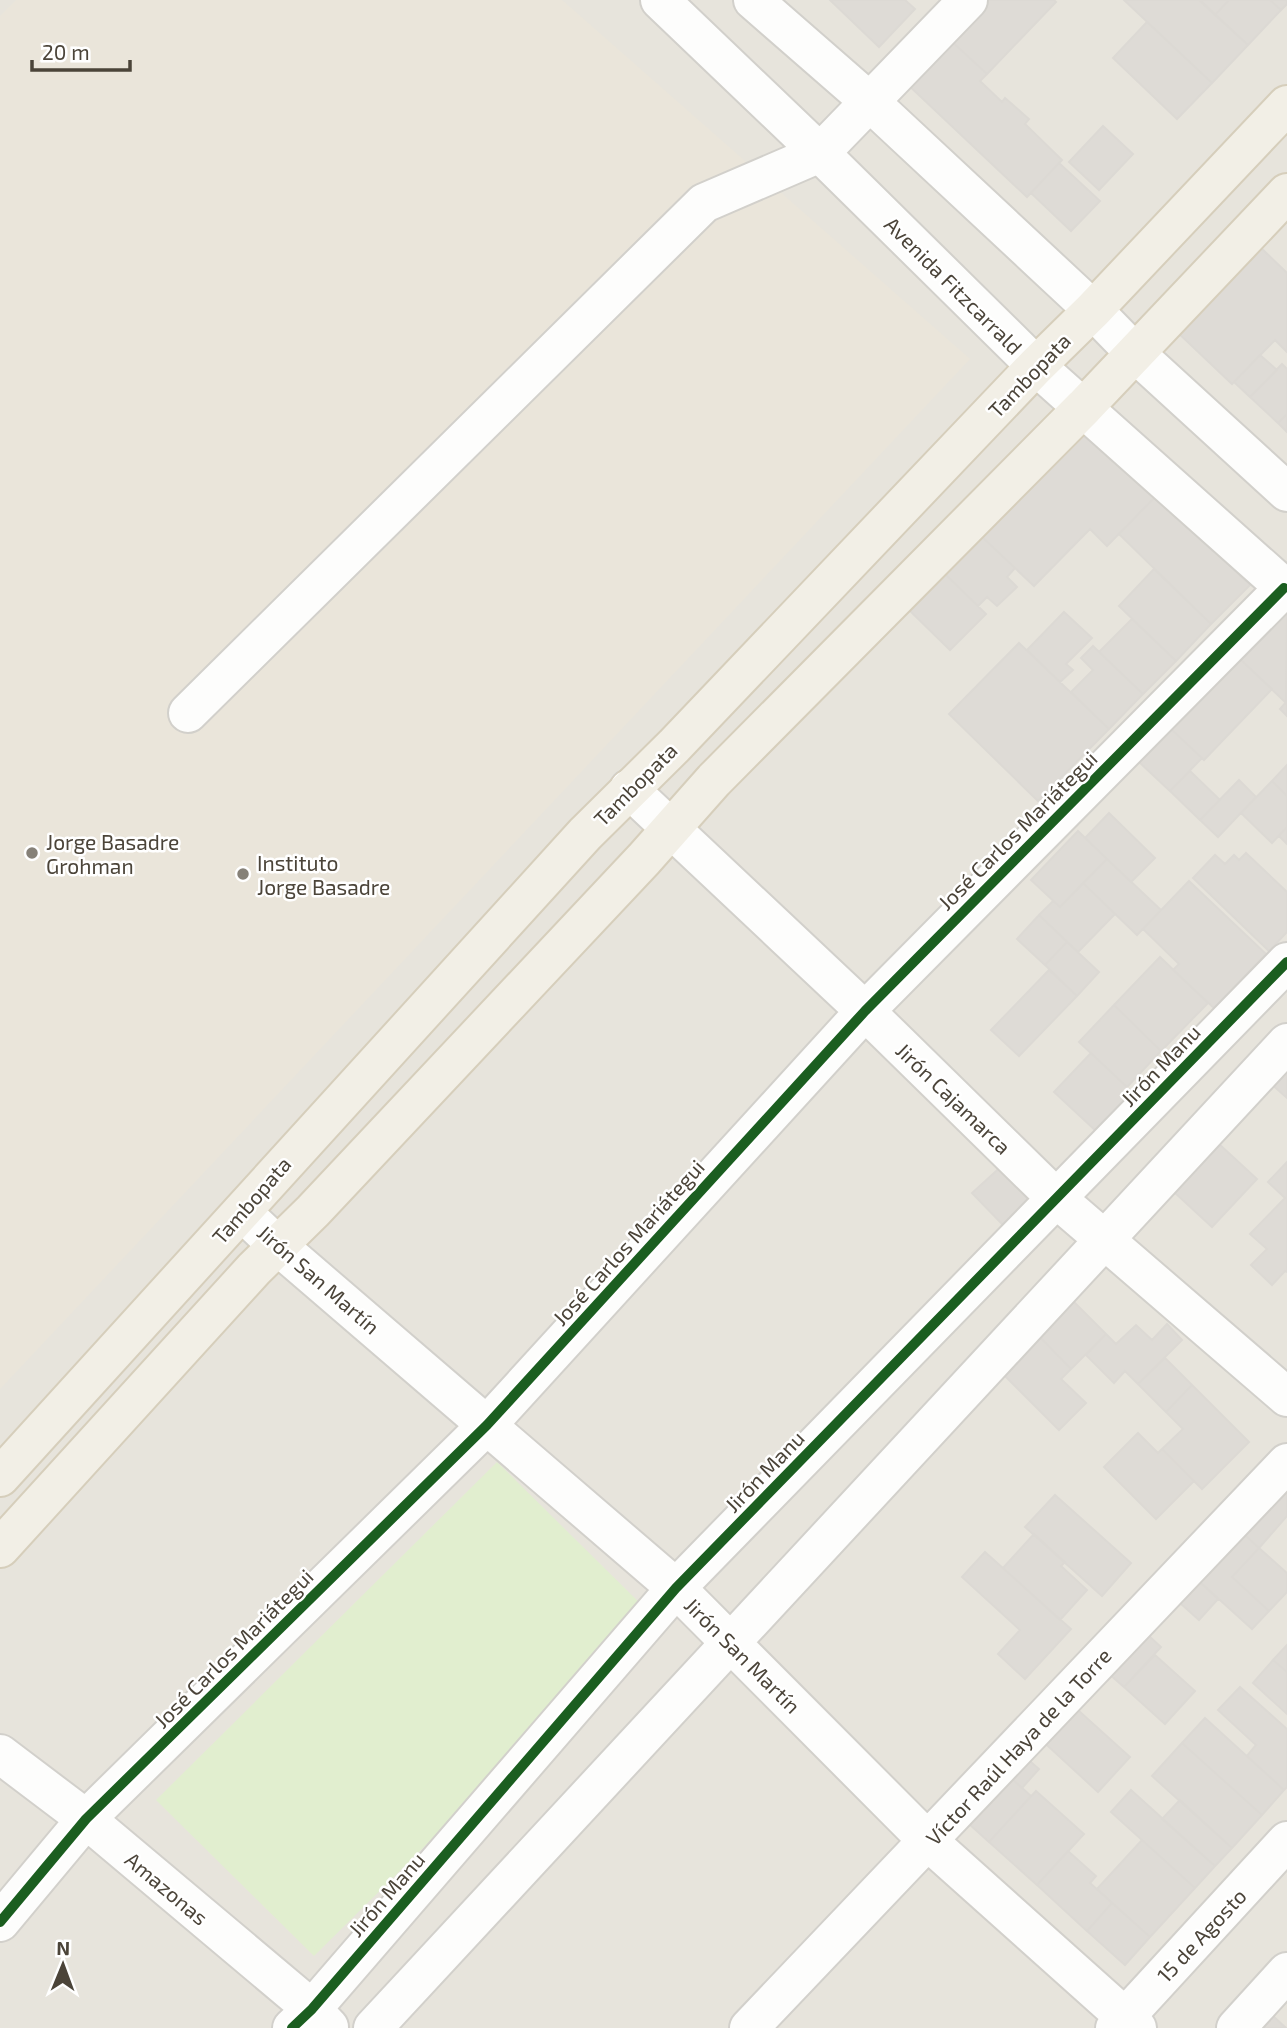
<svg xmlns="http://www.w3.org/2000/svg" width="1287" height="2028" font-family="'Exo 2',sans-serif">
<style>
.residential{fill:#e7e4dc}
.education{fill:#eae5da}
.green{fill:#e1eecf}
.building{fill:#dedbd6;stroke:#dcd9d4;stroke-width:2}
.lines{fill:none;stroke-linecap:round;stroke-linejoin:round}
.minor-casing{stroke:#d2d0cb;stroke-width:42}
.major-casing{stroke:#d6cebb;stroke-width:42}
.minor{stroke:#fdfdfc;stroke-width:38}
.major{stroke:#f2efe6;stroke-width:38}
.cycleway-casing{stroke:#fff;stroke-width:15}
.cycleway{stroke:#1b5e20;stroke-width:10}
.poi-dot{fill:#868178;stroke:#fff;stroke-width:2.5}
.labels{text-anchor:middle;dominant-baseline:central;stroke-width:5;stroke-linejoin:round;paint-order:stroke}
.street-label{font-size:21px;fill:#4b4439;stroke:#fff}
.poi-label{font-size:21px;fill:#4b4439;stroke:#fff;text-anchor:start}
</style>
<rect width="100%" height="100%" fill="#f4f2ee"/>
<!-- residential -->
<path class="residential" d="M0,0H1287V2028H0Z"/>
<!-- education -->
<path class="education" d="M16,0H562L970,359L0,1389V16Z"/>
<!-- green -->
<path class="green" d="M497,1462L655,1618L314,1956L156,1800Z"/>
<!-- building -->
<path class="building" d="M830,0H905L915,9L879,47Z
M983,0H1054L1056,2L987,74L947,37Z
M1124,0H1200L1248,45L1212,83Z
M1199,0H1229L1215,15Z
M1229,0H1270L1281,10L1248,45L1215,15Z
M1270,0H1287V4L1281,10Z
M1147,22L1212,83L1177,119L1113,58Z
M947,37L987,74L980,81L1002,102L1005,98L1029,119L1025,124L1062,160L1027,197L905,82Z
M1103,126L1133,154L1099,190L1069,162Z
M1059,163L1100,201L1071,231L1031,193Z
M1257,244L1287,273V352L1275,340L1232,384L1174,329Z
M1260,355L1277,370L1250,397L1234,382Z
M1282,364L1287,369V414L1278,423L1250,397Z
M1287,414V432L1278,423Z
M1087,426L1157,495L1107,546L1090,529L1034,586L980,535Z
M1157,495L1250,585L1211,624L1119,534Z
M980,535L1015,568L1007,577L1017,587L997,606L987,597L978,606L943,572Z
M1154,569L1211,624L1176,661L1119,606Z
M943,572L986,614L950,650L908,609Z
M1064,612L1092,638L1066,664L1073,670L1060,682L1027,650Z
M1284,612L1287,615L1286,703L1239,658Z
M1132,619L1176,661L1143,694L1099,652Z
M1019,643L1109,729L1038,801L949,714Z
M1093,646L1143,694L1109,729L1071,692L1093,670L1081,658Z
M1239,658L1272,689L1204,760L1171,729Z
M1287,701V716L1280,709Z
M1171,729L1202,758L1170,791L1139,762Z
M1287,765V796L1272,781Z
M1190,771L1220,800L1200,820L1170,791Z
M1239,780L1256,797L1218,837L1200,820Z
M1272,781L1287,796V827L1272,843L1241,813Z
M1109,813L1155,858L1131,882L1085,838Z
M1287,827V844L1279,836Z
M1078,831L1107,859L1060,907L1031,880Z
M1246,853L1287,892V932L1269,951L1193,878L1215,855L1225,864L1234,855L1239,860Z
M1107,859L1161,910L1137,935L1083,883Z
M1189,881L1266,954L1214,1008L1173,970L1179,964L1143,929Z
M1083,883L1115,914L1078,952L1039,915L1053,901L1060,907Z
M1039,915L1067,942L1045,965L1017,939Z
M1067,942L1099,972L1077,996L1045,965Z
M1160,957L1208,1003L1161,1051L1114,1005Z
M1049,970L1077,996L1019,1056L991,1030Z
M1114,1005L1161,1051L1127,1087L1079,1042Z
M1091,1053L1132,1092L1095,1130L1054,1092Z
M1287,1062V1098L1268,1081Z
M1219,1144L1257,1179L1212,1227L1174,1192Z
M1287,1162V1272L1285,1271L1272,1285L1251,1265L1267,1249L1250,1234L1285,1198L1268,1182Z
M1004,1164L1035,1197L1004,1226L972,1193Z
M1067,1295L1106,1334L1071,1369L1032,1329Z
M1167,1324L1182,1340L1138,1384L1125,1371L1114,1383L1086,1355L1106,1334L1116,1344L1136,1325L1152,1340Z
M1032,1329L1071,1369L1061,1379L1086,1403L1059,1430L995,1366Z
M1165,1358L1192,1385L1166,1412L1138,1384Z
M1192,1385L1249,1442L1202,1489L1162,1449L1183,1429L1166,1412Z
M1138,1433L1158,1453L1162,1449L1194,1481L1156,1519L1104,1467Z
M1287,1473V1516L1259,1548L1234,1525Z
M1055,1495L1131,1563L1102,1596L1025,1527Z
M1234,1525L1259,1548L1232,1577L1269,1611L1252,1629L1189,1572Z
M1034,1534L1065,1562L1061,1566L1087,1590L1060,1620L1003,1568Z
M1259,1548L1287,1573V1592L1269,1611L1232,1577Z
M985,1552L1071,1629L1025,1679L998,1654L1020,1630L962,1577Z
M1189,1572L1218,1599L1199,1620L1170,1594Z
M1137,1625L1161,1647L1124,1687L1100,1666Z
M1287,1645V1672L1273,1660Z
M1155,1655L1195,1691L1165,1724L1124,1687Z
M1273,1660L1287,1672V1714L1253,1683Z
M1240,1687L1287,1729V1787L1284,1790L1247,1756L1256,1745L1218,1710Z
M1069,1702L1130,1757L1098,1792L1037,1736Z
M1205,1718L1284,1790L1262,1815L1182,1743Z
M1182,1743L1262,1815L1232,1848L1152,1776Z
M1017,1750L1039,1769L1022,1788L1000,1768Z
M1000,1768L1031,1796L989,1842L958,1814Z
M1131,1790L1215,1866L1195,1888L1111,1812Z
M1036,1791L1084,1834L1037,1885L989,1842Z
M1180,1800L1232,1848L1215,1866L1162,1819Z
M1142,1840L1195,1888L1150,1937L1097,1889Z
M1068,1851L1096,1876L1090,1883L1112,1903L1087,1931L1037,1885Z
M1112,1903L1150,1937L1125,1965L1087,1931Z
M1273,2016L1286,2028H1262Z"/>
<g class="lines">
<!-- minor casing -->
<g class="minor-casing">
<path id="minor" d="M660,0L820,153L1036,366L1287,590
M753,0L870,102L1093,310L1135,353L1287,492
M188,713L704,203L820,153L968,0
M629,789L865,1011L1056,1198L1287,1397
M242,1212L277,1245L676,1588L928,1841L1137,2028
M0,1754L86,1819L312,2009L329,2027
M0,1922L86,1819L487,1425L865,1011L1284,588
M292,2028L312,2009L676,1588L1287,962
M373,2028L1287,1043
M749,2028L1287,1463
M1115,2028L1287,1841
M1236,2028L1287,1972"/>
</g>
<!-- major casing -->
<g class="major-casing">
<path id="major" d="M0,1477L585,834L674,746L1036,366L1093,310L1287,105
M0,1548L254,1269L313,1211L644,859L714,780L1084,407L1287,193"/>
</g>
<!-- minor -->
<use href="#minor" class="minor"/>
<!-- major -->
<use href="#major" class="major"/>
<!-- cycleway casing -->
<g class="cycleway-casing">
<path id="cycleway" d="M0,1922L86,1819L487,1425L865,1011L1284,588
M292,2028L312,2009L676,1588L1287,962"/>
</g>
<!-- cycleway -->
<use href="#cycleway" class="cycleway"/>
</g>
<!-- markers -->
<g class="poi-dot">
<circle cx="32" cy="853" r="7"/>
<circle cx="243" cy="874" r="7"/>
</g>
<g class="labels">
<!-- street labels -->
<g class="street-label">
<text transform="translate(954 285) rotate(45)">Avenida Fitzcarrald</text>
<text transform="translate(1029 375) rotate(-46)">Tambopata</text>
<text transform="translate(635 784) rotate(-45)">Tambopata</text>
<text transform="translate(1017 830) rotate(-45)">José Carlos Mariátegui</text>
<text transform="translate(1160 1065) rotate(-46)">Jirón Manu</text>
<text transform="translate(954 1098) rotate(44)">Jirón Cajamarca</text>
<text transform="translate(251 1200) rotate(-49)">Tambopata</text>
<text transform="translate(628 1242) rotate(-48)">José Carlos Mariátegui</text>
<text transform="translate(319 1279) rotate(41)">Jirón San Martín</text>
<text transform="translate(764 1471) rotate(-46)">Jirón Manu</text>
<text transform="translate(233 1648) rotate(-45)">José Carlos Mariátegui</text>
<text transform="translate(743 1655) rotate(45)">Jirón San Martín</text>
<text transform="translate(1018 1746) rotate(-47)">Víctor Raúl Haya de la Torre</text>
<text transform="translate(167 1888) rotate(40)">Amazonas</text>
<text transform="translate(386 1894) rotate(-49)">Jirón Manu</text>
<text transform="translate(1201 1935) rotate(-47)">15 de Agosto</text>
</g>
<!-- poi labels -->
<g class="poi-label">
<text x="46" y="841">Jorge Basadre<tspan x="46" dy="24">Grohman</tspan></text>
<text x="257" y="862">Instituto<tspan x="257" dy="24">Jorge Basadre</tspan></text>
</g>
</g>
<!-- north arrow -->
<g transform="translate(63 1965) rotate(1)" stroke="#ffffff" stroke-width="5" paint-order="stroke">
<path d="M0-5L12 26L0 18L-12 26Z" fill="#4b4439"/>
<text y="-10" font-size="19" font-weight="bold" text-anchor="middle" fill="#4b4439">N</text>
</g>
<!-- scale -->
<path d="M32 60v10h98v-10" fill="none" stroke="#4b4439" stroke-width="3.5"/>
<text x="42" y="60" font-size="21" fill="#4b4439" stroke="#ffffff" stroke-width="5" paint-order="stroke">20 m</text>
</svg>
